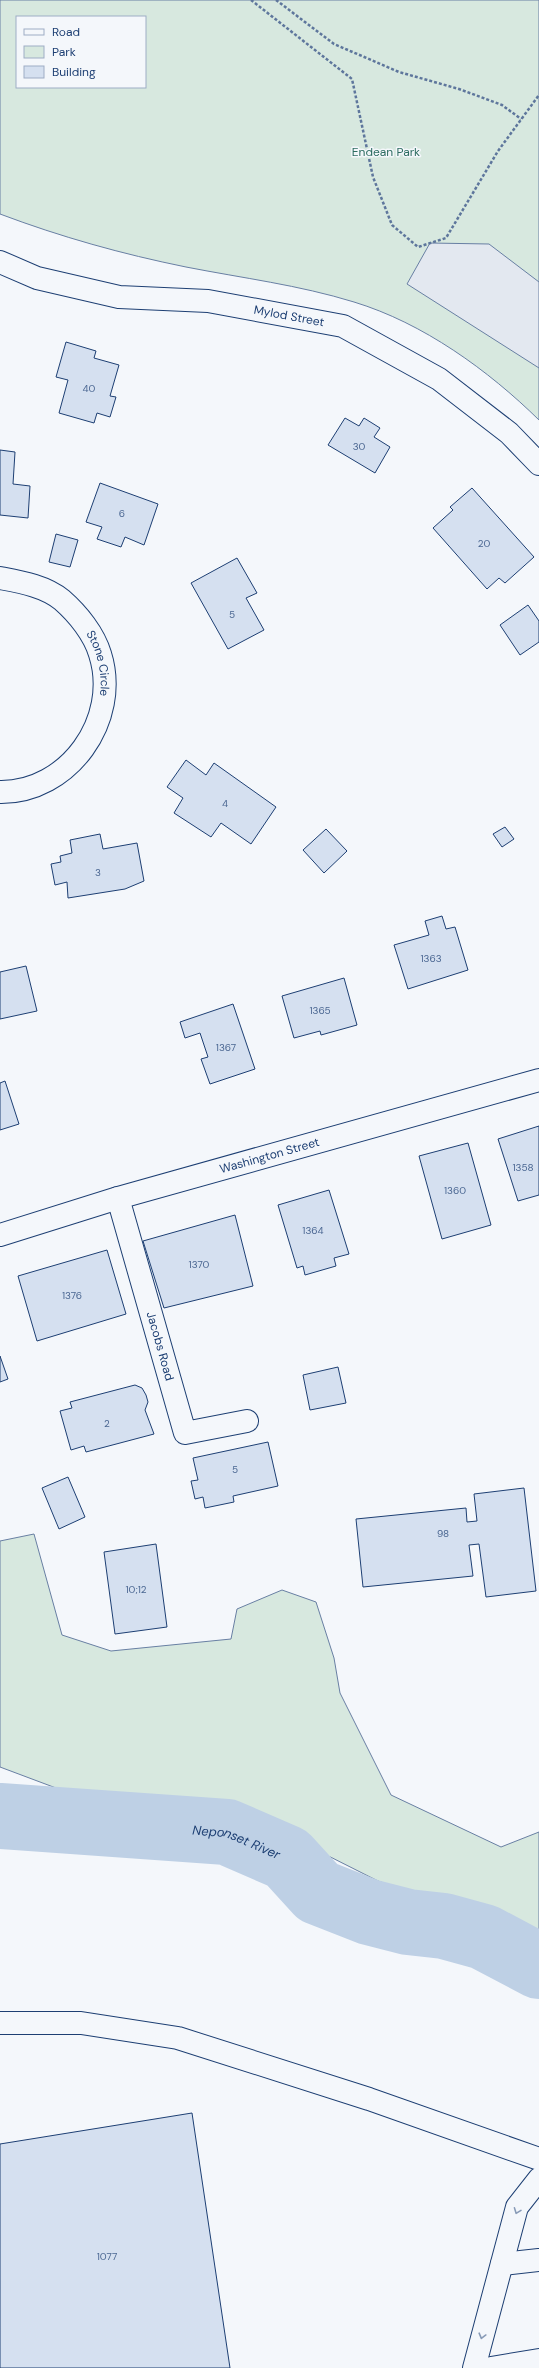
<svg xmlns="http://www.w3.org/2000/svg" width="539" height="2368" font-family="'DM Sans',sans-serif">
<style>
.green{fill:#d7e8df;stroke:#687fa3;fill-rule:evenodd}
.parking{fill:#e3e8f0;stroke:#687fa3}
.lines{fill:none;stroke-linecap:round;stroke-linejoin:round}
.river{stroke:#bed0e5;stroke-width:66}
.building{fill:#d5e0f0;stroke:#1d3f73}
.minor-casing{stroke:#1d3f73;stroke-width:24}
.major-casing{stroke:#1d3f73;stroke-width:24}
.path{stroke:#5e769c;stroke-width:2.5;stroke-dasharray:3 2;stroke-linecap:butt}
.minor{stroke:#f4f7fb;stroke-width:22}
.major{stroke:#f4f7fb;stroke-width:22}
.oneway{stroke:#889bb7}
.labels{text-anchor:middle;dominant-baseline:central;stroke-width:3;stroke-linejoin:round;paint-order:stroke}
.number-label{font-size:10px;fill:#4b6792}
.park-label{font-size:12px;fill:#2c6c60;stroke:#f4f7fb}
.street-label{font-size:12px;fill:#1d3f73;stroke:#f4f7fb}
.water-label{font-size:13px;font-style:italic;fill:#1d3f73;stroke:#f4f7fb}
</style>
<rect width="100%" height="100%" fill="#f4f7fb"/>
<!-- green -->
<path class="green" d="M0,0H539V420C488,370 423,323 354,302C299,285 242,278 186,267C122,254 61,237 0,214ZM17,17H145V87H17Z
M34,1534L62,1635L111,1651L231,1639L237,1609L282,1590L316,1602L334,1658L340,1693L391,1795L501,1847L539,1832V1942L476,1914L378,1881L265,1824L173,1803L56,1788L0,1767V1541Z"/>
<!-- parking -->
<path class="parking" d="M430,243L489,244L539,282V368L407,284Z"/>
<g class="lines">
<!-- river -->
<path class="river" id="s1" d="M0,1816L227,1832L287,1858L318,1892L369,1912L408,1922L444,1926L484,1937L539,1966"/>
</g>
<!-- building -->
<path class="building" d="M66,342L96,351L94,358L119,365L110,396L116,397L110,417L97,413L94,423L59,413L68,380L56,377Z
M345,418L359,426L364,418L380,428L374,437L390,447L375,473L328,445Z
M0,450L15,452L13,484L30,486L28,518L0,515Z
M100,483L158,504L144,545L125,537L121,547L97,539L102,527L86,522Z
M472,488L534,557L505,583L499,578L487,589L433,528L453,510L450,507Z
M56,534L78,540L70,567L49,562Z
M237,558L257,593L246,598L264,630L228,649L191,583Z
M528,605L539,621V642L520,655L500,625Z
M186,760L206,775L214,763L276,807L251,844L221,823L211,837L174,813L183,798L167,787Z
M505,827L514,839L502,847L493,834Z
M326,829L347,851L324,873L303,850Z
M100,834L103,849L137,843L144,881L125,889L68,898L67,882L55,885L51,864L61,862L60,856L72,853L70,840Z
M442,916L446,929L455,927L468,970L408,989L394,945L429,935L425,921Z
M26,966L37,1011L0,1019V972Z
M344,978L357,1025L321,1035L320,1031L294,1038L282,996Z
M233,1004L255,1069L210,1084L201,1059L208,1057L200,1033L185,1038L180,1022Z
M5,1081L19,1124L0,1130V1083Z
M539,1126V1195L518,1201L498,1139Z
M468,1143L491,1225L442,1239L419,1156Z
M329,1190L349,1254L334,1258L336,1266L305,1275L303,1266L297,1268L278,1205Z
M235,1215L253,1286L164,1308L143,1241Z
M107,1250L126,1314L37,1341L18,1276Z
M0,1356L8,1379L0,1382Z
M338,1367L346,1403L310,1410L303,1375Z
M135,1385L142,1388L146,1395L148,1402L145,1410L154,1434L86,1452L84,1446L71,1450L60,1411L72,1408L70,1402Z
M268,1442L278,1486L233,1496L234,1502L205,1508L203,1497L195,1499L191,1481L198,1480L193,1458Z
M68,1477L85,1517L59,1529L42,1488Z
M524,1488L536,1591L486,1597L479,1544L469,1545L473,1576L363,1587L356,1519L466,1508L467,1522L477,1521L474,1494Z
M156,1544L167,1627L115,1634L104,1552Z
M192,2113L230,2368H0V2144Z"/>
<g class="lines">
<!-- minor casing -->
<g class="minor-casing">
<g id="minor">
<path id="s2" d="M0,262L37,278L119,297L208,301L343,326L439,379L509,433L539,464"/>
<path id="s3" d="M0,578C21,582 45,586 62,600C78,614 94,634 100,654C121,720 68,793 0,792"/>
<path id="s4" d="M118,1198L185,1433L247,1421"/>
<path d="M0,2023H81L178,2038L369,2099L539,2159"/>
<path d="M502,2264L539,2260"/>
<path d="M474,2368L517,2207L539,2179"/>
<path d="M491,2368L539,2360"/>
</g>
</g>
<!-- major casing -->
<g class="major-casing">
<g id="major">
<path id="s5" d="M0,1235L118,1198L539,1080"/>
</g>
</g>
<!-- path -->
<path class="path" d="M251,0L352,79L373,177L392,225L418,247L446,238L498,151L539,95
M276,0L334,44L399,72L459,89L502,105L521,119"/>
<!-- minor -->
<use href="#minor" class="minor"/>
<!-- major -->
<use href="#major" class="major"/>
</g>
<!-- one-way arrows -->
<defs><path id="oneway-chevron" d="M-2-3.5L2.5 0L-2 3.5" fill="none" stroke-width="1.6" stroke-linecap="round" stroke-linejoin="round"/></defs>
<g class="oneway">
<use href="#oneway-chevron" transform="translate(517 2211) rotate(111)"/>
<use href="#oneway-chevron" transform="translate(482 2336) rotate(105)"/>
</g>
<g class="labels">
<!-- number labels -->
<g class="number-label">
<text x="89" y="388">40</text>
<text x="359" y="446">30</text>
<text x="122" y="513">6</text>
<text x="484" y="543">20</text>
<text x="232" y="614">5</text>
<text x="225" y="803">4</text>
<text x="98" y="872">3</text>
<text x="431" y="958">1363</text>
<text x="320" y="1010">1365</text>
<text x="226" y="1047">1367</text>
<text x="523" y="1167">1358</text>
<text x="455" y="1190">1360</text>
<text x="313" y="1230">1364</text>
<text x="199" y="1264">1370</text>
<text x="72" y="1295">1376</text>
<text x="107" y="1423">2</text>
<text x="235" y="1469">5</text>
<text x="443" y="1533">98</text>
<text x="136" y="1589">10;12</text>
<text x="107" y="2256">1077</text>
</g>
<!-- park labels -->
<g class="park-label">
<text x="386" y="152">Endean Park</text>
</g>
<!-- street labels -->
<g class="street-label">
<text stroke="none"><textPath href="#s2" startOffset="296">Mylod Street</textPath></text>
<text stroke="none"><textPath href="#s3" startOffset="142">Stone Circle</textPath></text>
<text stroke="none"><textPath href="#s5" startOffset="281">Washington Street</textPath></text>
<text stroke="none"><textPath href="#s4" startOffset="154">Jacobs Road</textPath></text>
</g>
<!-- water labels -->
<g class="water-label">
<text stroke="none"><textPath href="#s1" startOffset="239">Neponset River</textPath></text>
</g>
</g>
<!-- legend -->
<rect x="16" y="16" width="130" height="72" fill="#f4f7fb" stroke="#9eadc5"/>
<rect x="24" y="29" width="20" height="6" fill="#f4f7fb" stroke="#9eadc5"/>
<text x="52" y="36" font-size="12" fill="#1d3f73">Road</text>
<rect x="24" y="46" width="20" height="12" fill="#d7e8df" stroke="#9eadc5"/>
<text x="52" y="56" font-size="12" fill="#1d3f73">Park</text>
<rect x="24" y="66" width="20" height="12" fill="#d5e0f0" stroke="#9eadc5"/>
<text x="52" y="76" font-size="12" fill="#1d3f73">Building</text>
</svg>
